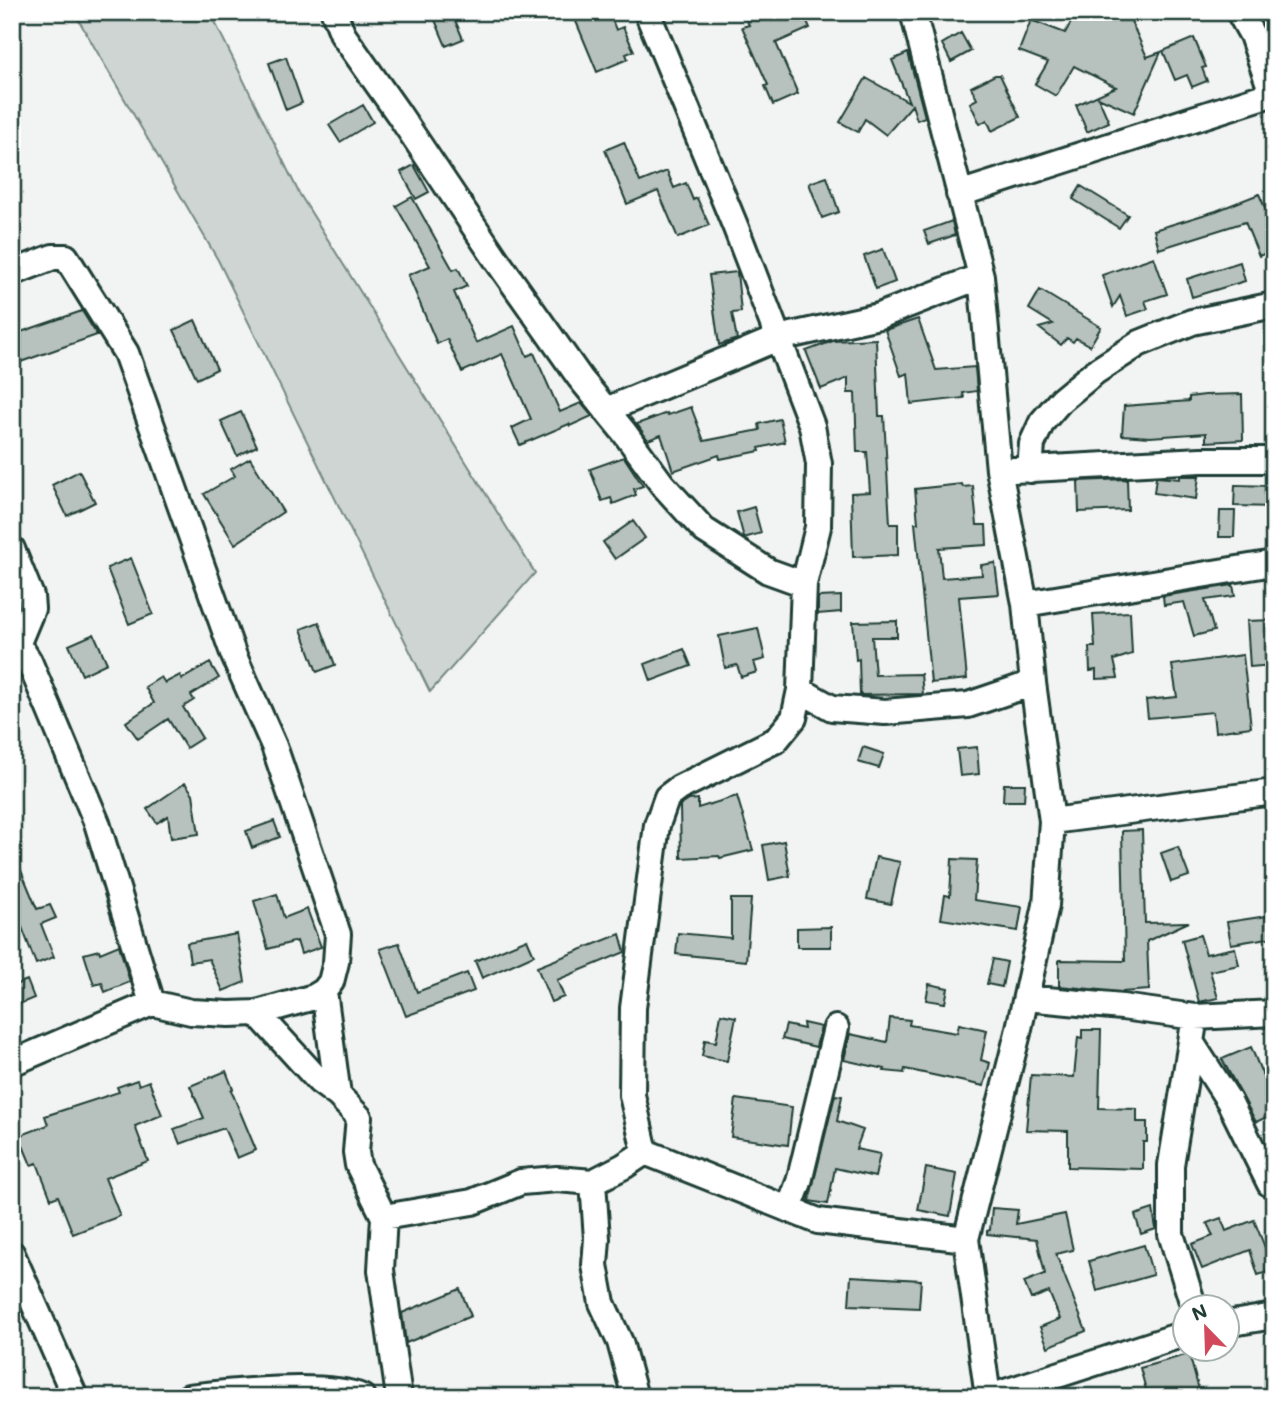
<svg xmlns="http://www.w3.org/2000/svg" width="1286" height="1409" font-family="Mali,sans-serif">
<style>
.green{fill:#ced5d3;stroke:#768984;stroke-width:2}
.building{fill:#b7c1bd;stroke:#1f3d34;stroke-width:2}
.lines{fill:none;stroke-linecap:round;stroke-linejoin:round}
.minor-casing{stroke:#1f3d34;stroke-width:30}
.minor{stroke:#fff;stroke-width:24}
</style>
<rect width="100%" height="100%" fill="#f2f3f3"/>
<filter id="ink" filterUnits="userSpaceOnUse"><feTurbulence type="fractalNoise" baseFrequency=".0143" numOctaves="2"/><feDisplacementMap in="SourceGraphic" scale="14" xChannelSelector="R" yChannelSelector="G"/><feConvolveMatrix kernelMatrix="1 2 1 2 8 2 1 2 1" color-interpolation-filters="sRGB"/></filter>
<g filter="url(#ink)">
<!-- green -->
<path class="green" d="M74,12H210L299,193L535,573L430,692L218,260Z"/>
<!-- building -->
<path class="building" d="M592,12H609L616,30L623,27L634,51L626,54L628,59L597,72L575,19Z
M743,12H803L810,28L776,43L798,94L773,105L765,86L768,85L742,27L749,25Z
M1077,12H1127L1147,57L1161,52L1134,113L1098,97L1109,122L1087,132L1076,105L1116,87L1074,66L1056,96L1035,84L1048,62L1019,51L1031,20L1065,33Z
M452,13L463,39L446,46L435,20Z
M961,33L971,51L951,62L942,44Z
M1194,38L1206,67L1202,68L1207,81L1192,87L1187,75L1175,80L1163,51Z
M908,53L925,117L917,120L912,105L886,135L865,119L858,132L840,122L866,78L909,102L892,60Z
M286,57L302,103L286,110L269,63Z
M995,75H1000L1020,117L992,131L987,120L980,124L970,103L977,99L971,87Z
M363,105L373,122L340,142L329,125Z
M624,142L640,182L667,171L674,188L686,183L693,200L697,198L709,225L678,238L658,191L627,204L605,150Z
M414,165L429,192L416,199L401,172Z
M827,177L839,212L822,218L809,183Z
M1081,186L1128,215L1119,228L1073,199Z
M1259,194L1274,228V250L1259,256L1245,222L1159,249L1154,230L1216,211Z
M412,197L453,270L458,268L467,286L454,292L476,343L514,326L527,356L534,353L560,412L581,403L592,416L570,426L569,424L520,445L512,428L531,419L502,354L462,372L447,339L437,344L408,275L430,266L396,206Z
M952,221L955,235L929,244L924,231Z
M883,249L895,282L876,289L864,256Z
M1154,257L1167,294L1145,301L1148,309L1127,316L1120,296L1113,307L1102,275Z
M1240,262L1245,281L1192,297L1187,279Z
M737,272L741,312L732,313L737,339L719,345L709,275Z
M1040,290L1101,327L1090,346L1076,338L1073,342L1067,338L1061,345L1039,328L1053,324L1029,309Z
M82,311L97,335L12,365V335Z
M918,319L936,370L975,367L977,391L963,393L964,398L911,404L908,373L901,376L885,330Z
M195,320L217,369L197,379L174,330Z
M876,339L879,416H884L890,524H898V555L853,557L851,493L870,492L867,452H857L855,393H848V378L821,389L806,351L833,341Z
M1242,394L1243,440L1206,442V433L1150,437L1122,435L1124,406L1189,401V397L1205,395Z
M691,407L704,441L760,430L759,424L780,419L785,442L759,448L760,451L720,459L719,455L673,471L661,435L648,440L637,424L667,413L668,415Z
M241,412L257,446L237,456L221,421Z
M624,457L643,486L634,489L636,495L613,504L611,498L602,501L590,469Z
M250,458L283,512L235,544L204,494L235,476L231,469Z
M79,471L95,502L67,516L52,485Z
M1180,476H1199L1196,499L1154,493L1156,477L1180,479Z
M1127,479L1128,510L1079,512L1078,481Z
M962,484L963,487L973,486L977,525H986L987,545L939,548L942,578L982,575L981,565L995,563L999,594L959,597L967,679L931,683L915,523H918L915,489Z
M1235,485L1274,486V507L1234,506Z
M754,507L761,533L744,538L737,512Z
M1220,511H1235L1234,537H1219Z
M633,521L645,538L615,559L603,542Z
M131,558L153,614L129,624L107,568Z
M1233,585L1235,596L1205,600L1214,631L1194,636L1184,602L1164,605L1163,596Z
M841,596V612L818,614V597Z
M1130,612L1132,654L1114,660L1118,678L1096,679V670L1090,671L1089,647H1095L1093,614Z
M1273,620L1274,665L1250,667L1247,621Z
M897,621V637H872L875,675L921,674L923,694L860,695L859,659L856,660L853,622Z
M319,622L335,665L317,672L301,629Z
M758,628L765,659L754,662L757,672L741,677L737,665L725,668L719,636Z
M94,634L107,663L82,675L69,645Z
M684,649L691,666L651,681L645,664Z
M1243,655L1251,727L1215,732L1213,712L1148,718L1146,700L1177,697L1172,665Z
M210,663L219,678L191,695L194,700L183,707L202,738L186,748L168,719L138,739L126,722L154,703L145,687L161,677L165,683L180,675L182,679Z
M863,747L884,754L879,768L858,762Z
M977,747L979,774L960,776L957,749Z
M185,783L193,794L199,834L171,838L168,816L157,823L147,809Z
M1004,784H1025L1024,801H1003Z
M737,796L753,850L720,858L719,856L681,858L680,806L689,800L698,799V808Z
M274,821L280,837L252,848L246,831Z
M1142,830L1145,923L1189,922L1147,941L1149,990L1121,992L1059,986V960L1125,961L1122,831Z
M784,841L790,876L769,880L763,845Z
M1178,847L1189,876L1171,882L1161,853Z
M12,849L37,909L50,905L56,918L41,924L54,957L36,964L12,901Z
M876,857L900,862L891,904L867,899Z
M952,859L977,860L974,900L1022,907L1018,931L941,919L945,895L950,896Z
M277,894L284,918L307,909L321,947L301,954L297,941L268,949L254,901Z
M731,899H751L746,961L676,954L678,933L731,938Z
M1274,915V937L1231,944L1227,922Z
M831,927V947H797V928Z
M237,934L245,982L223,991L209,959L190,962L187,943Z
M620,934L625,952L557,980L564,997L551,1002L537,967Z
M1200,935L1206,954L1235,948L1239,965L1210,971L1218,998L1199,1002L1182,940Z
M527,939L534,955L482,978L475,961Z
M399,943L417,992L467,973L474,991L406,1016L380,949Z
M119,945L130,982L105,992L102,983L94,985L84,954L99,950L100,953Z
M993,959L1007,962L1002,987L987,984Z
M27,980L34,998L12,1007V986Z
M929,984L948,988L945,1003L926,1000Z
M721,1014L736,1017L727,1061L702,1056L705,1040L716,1042Z
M890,1018L910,1020L909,1025L957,1033L959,1024L987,1030L981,1060L990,1063L984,1086L905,1069L904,1073L884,1071L885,1069L844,1060L850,1034L887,1042Z
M803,1023L821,1027L816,1047L782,1039L786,1025L804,1029Z
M1082,1030H1101L1099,1108L1137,1109V1122H1147V1142H1143V1169L1068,1167V1131L1026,1130L1031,1075L1074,1077L1078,1037L1082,1038Z
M1251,1047L1265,1081L1274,1078V1108L1266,1110L1269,1116L1256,1122L1222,1059Z
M226,1071L233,1089L231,1090L256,1150L237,1158L224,1128L180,1144L174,1129L204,1118L190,1086Z
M137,1080L139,1085L149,1081L162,1115L135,1126L148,1161L105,1178L120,1216L73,1234L58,1196L51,1199L37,1163L31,1165L19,1136L48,1125L45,1116L119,1092L117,1087Z
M835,1095L842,1096L837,1121L863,1130L856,1149L880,1154L875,1177L835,1168L828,1204L809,1201Z
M736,1099L792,1107L788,1145L731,1137Z
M926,1168L957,1174L950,1216L918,1210Z
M992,1208L1018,1210L1016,1224L1065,1214L1073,1250L1056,1254L1086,1331L1048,1347L1040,1327L1060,1319L1049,1292L1031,1299L1024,1282L1045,1274L1037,1239L987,1234V1231L990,1230Z
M1153,1209L1156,1229L1141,1234L1135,1215Z
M1221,1218L1226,1231L1254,1220L1274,1270L1258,1275L1250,1250L1202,1269L1192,1244L1213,1236L1207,1223Z
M1144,1245L1153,1275L1097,1291L1089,1261Z
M851,1276L921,1280L919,1308L849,1305Z
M460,1289L471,1316L406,1343L402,1313Z
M1189,1354L1201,1397H1178L1176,1391L1148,1397L1140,1368Z"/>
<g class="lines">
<!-- minor casing -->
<g class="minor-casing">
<path id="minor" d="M334,12L343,35L398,113L498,262L580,378L624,432L662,484L704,530L768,571L804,584
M913,12L981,276L999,470L1025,604L1033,683L1052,821L1046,905L1018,1033L966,1239L988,1397
M1239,12L1252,35L1272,93
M959,194L1274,93
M12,273L53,257H66L126,353L234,656L274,746L338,934L336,962L331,982L324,991L314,997L257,1013L229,1014L191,1012L152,1003L12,1063
M606,410L778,338L879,316L981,276
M1013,470L1201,460H1274
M1030,470L1032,444L1042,422L1061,400L1095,372L1140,343L1192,322L1274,305
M12,549L31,596L32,609L15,650
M1025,604L1274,563
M12,650L24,653L29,661L97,823L152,1003
M800,690L832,708L885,712L968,705L1033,683
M1052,821L1274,792
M324,991L338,1095
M1026,998L1122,1007L1195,1017L1274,1013
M257,1013L319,1081L338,1095L359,1117L356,1152L358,1165L384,1217L381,1270L399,1397
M1191,1042L1229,1101L1270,1184
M645,1152L632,1095L633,1008L657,825L667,797L679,788L776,740L794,718L800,690L804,584L818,527L819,464L812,426L736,228L647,12
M645,1152L818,1221L966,1239
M789,1209L799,1182L836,1028
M384,1217L472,1202L521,1182L557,1179L593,1182
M12,1254L75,1397
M1194,1308L1171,1234V1165L1195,1017
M1226,1324L1274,1316
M189,1397C229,1392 327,1382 362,1397
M635,1397L620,1342L602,1303L595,1265L597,1239L593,1182L624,1166L645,1152
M990,1397L1184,1334"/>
</g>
<!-- minor -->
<use href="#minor" class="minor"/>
</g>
</g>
<!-- margin -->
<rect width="1286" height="1409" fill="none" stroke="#fff" stroke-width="42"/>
<rect x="21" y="21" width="1244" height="1367" fill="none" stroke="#1f3d34" stroke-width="2.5" filter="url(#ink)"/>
<!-- north arrow -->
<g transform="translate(1206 1328) rotate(337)"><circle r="33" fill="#ffffff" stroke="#a5b1ae" stroke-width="2"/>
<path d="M0-5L12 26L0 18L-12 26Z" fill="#d1495b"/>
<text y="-10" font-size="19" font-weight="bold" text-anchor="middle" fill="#1f3d34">N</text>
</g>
</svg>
